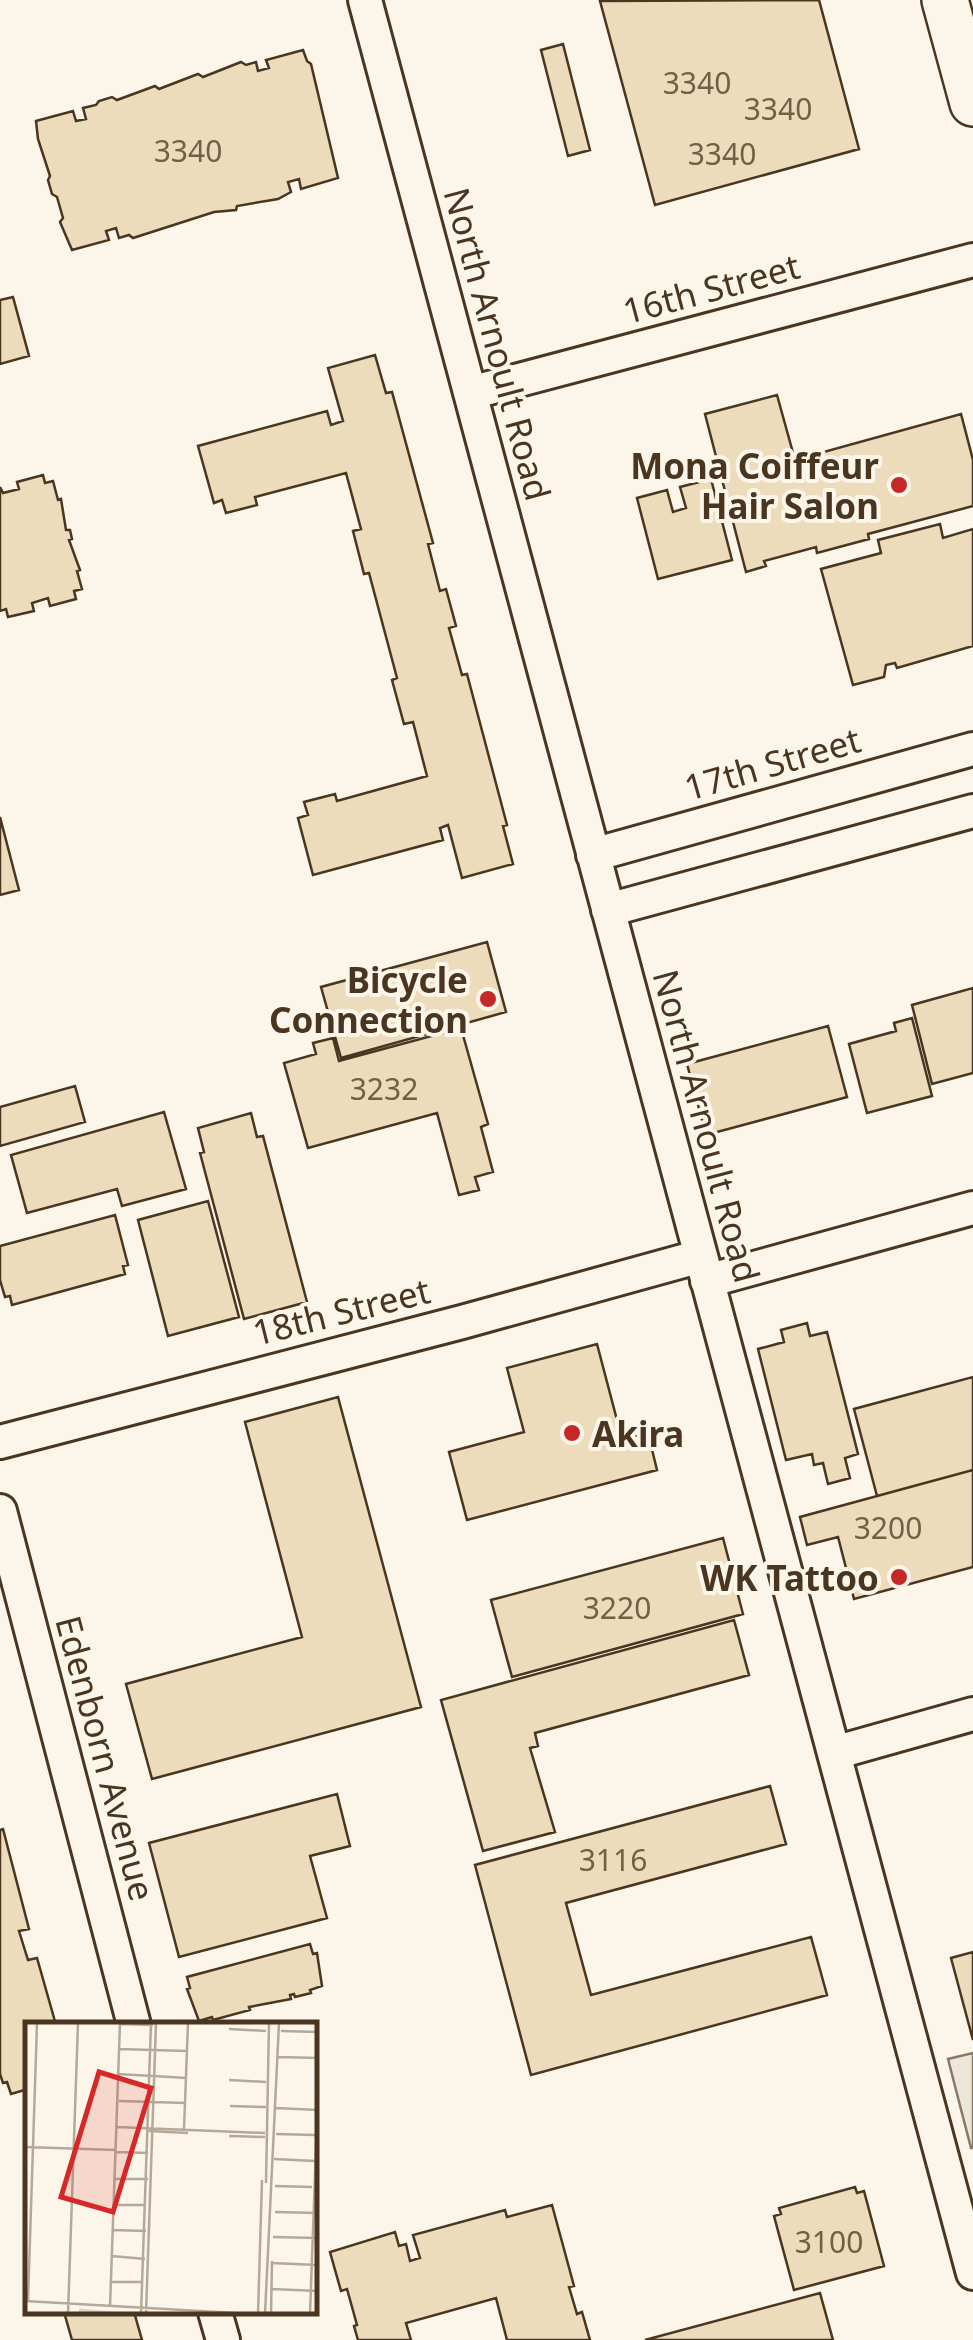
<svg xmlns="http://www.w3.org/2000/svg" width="973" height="2340" font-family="'Noto Sans',sans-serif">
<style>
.parking{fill:#ede7d9;stroke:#887966;stroke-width:2.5}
.building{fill:#ecdcbc;stroke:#4a3520;stroke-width:2.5}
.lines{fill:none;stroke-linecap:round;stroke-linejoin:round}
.street-casing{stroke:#4a3520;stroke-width:38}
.secondary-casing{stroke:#4a3520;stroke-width:50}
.street{stroke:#fbf6e9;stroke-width:32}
.secondary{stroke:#fbf6e9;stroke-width:45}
.poi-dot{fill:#c62828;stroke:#fbf6e9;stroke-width:4}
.labels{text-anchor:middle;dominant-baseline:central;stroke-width:8;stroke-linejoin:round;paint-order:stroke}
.number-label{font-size:30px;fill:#725f47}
.street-label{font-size:35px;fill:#4a3520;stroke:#fbf6e9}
.poi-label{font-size:35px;font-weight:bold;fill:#4a3520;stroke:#fbf6e9;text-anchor:end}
.inset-river{fill:none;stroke:#dcd4c6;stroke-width:5}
.inset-road{fill:none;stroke:#b4a999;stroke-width:2.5}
.view{fill:#d62828;fill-opacity:0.15;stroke:#d62828;stroke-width:5}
.inset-edge{fill:none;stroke:#4a3520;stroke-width:5}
</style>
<rect width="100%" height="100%" fill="#fbf6e9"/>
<!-- parking -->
<path class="parking" d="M973,2053V2148H971L948,2059Z"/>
<!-- building -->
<path class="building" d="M819,0L859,149L655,205L600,1Z
M563,44L590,150L568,156L541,50Z
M303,50L307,61L311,64L338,178L301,189L299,179L288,182L291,192L278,199L237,206L236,210L214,212L133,238L129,235L119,238L116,228L106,231L109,240L72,250L60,222L63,218L57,197L52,194L48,180L50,176L38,139L36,121L73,111L76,121L86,119L83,108L96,105L99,101L112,97L117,100L155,86L159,89L198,74L203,77L241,62L246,65L256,62L258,71L269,68L266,60Z
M13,297L29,356L0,364V300Z
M375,355L386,393L392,392L433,543L428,544L440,591L446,589L456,626L449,628L462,675L467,674L507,825L503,826L513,864L462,878L448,825L440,828L443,840L313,875L298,818L308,815L304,802L335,794L337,801L427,776L413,722L404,724L392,680L397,678L369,573L364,574L353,531L361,529L346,473L255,497L257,505L226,513L222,500L214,503L198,446L327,411L331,425L343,421L328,368Z
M777,395L795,460L961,414L973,460V506L868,534L869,539L817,553L816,547L764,561L766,566L746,572L705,414Z
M43,475L45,483L53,481L58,500L61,499L66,530H70L72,539L69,540L80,570L77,571L82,589L74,591L76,599L50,606L48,598L32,603L34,611L8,617L6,609L0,611V487L3,493L19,489L17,482Z
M711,479L732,560L658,579L637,498L667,490L673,512L686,508L680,487Z
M940,524L943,538L973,529V646L897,668L895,663L886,665L884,677L853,685L821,569L881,553L878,540Z
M0,817L19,890L0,895Z
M487,942L506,1012L341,1058L321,987Z
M973,988V1073L932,1084L912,1005Z
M912,1018L932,1096L867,1113L849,1044L896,1031L894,1023Z
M828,1026L847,1097L706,1135L687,1064Z
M461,1028L488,1124L481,1127L493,1172L475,1177L479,1190L459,1195L437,1113L308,1148L284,1063L316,1054L313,1043L333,1038L339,1061Z
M75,1086L85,1122L0,1146V1107Z
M164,1112L186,1189L122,1206L117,1189L27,1213L11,1155Z
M251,1113L257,1137L263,1136L307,1302L244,1319L200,1153L204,1152L198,1128Z
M208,1201L239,1317L168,1336L138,1220Z
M115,1215L128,1265L123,1266L125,1274L12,1305L10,1296L5,1297L0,1280V1246Z
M807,1323L810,1336L827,1332L858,1454L845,1458L850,1478L828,1484L823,1463L814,1465L812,1454L786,1460L758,1349L784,1342L781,1330Z
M597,1344L622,1439L648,1433L657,1470L467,1520L449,1452L524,1432L507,1368Z
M973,1377V1470L877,1496L854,1409Z
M338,1397L421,1707L152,1779L126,1684L302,1637L245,1422Z
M973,1470V1567L854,1599L838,1537L807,1545L800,1517Z
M723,1538L743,1614L512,1677L491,1600Z
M734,1620L749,1675L535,1733L538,1746L530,1748L555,1832L483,1851L441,1700Z
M770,1786L786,1844L566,1903L591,1995L811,1937L827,1995L531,2075L475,1865Z
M337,1794L350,1846L310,1856L327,1918L179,1957L149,1843Z
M3,1829L29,1929L19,1931L28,1960L37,1958L56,2025H28V2089L11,2094L7,2082L3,2083L0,2074V1830Z
M310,1944L313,1954L317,1953L322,1986L310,1990L311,1993L295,1997L294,1994L290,1995L291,1999L249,2007L250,2010L213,2020L212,2017L199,2021L187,1989L190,1988L187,1977Z
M973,1952V2040L951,1958Z
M855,2187L857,2193L864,2191L884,2266L794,2290L774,2216L781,2214L779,2208Z
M552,2205L574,2286L569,2287L577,2314L582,2312L590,2340H507L496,2298L406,2323L411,2340H358L354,2326L357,2325L347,2289L341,2291L330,2252L395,2232L399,2246L406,2244L410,2261L420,2258L413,2235L505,2210L507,2217Z
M820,2293L833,2340H645Z
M64,2312H134L142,2340H72Z"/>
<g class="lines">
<!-- street casing -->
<g class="street-casing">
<path id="street" d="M365,0L973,2273
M470,393L973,260
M593,855L973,749
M608,910L973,811
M707,1281L973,1208
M0,1442L462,1322L701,1256
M0,1511L134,2025
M834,1753L973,1714
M215,2312L223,2340"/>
</g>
<!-- secondary casing -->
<g class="secondary-casing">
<path id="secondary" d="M945,0L973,103"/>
</g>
<!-- street -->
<use href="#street" class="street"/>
<!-- secondary -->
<use href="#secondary" class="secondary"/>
</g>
<!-- markers -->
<g class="poi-dot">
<circle cx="899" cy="485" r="10"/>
<circle cx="488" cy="999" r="10"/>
<circle cx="572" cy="1433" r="10"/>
<circle cx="899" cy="1577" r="10"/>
</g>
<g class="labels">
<!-- number labels -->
<g class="number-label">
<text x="697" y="82">3340</text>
<text x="778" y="108">3340</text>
<text x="188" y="150">3340</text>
<text x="722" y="153">3340</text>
<text x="384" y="1088">3232</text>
<text x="888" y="1527">3200</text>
<text x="617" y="1607">3220</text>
<text x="613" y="1859">3116</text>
<text x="829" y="2241">3100</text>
</g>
<!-- street labels -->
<g class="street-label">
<text transform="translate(711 288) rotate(-15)">16th Street</text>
<text transform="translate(498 344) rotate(75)">North Arnoult Road</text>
<text transform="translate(772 763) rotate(-16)">17th Street</text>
<text transform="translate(707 1126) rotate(75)">North Arnoult Road</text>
<text transform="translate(341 1311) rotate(-14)">18th Street</text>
<text transform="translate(106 1758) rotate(75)">Edenborn Avenue</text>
</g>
<!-- poi labels -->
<g class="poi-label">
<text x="879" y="465">Mona Coiffeur<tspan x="879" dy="40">Hair Salon</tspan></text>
<text x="468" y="979">Bicycle<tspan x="468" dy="40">Connection</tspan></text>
<text x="592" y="1433" text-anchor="start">Akira</text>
<text x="879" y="1577">WK Tattoo</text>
</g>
</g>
<!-- overview -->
<g transform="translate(25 2022)">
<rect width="292" height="292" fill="#fbf6e9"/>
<path class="inset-river" d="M54,289L87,292"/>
<path class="inset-road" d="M95,2L128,3M204,7L241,9M256,9L293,10M94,27L161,29M253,35L293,36M93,52L162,56M204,58L241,60M94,79L161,81M205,84L241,85M251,86L293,88M92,105L240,111M159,107L163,1M124,109L163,111M251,112L290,113M204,114L240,115M0,125L91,128M91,130L123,131M249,137L290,139M90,157H123M241,161L244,1M250,164L287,165M89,183H121M250,190L293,191M88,208L121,209M248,215L293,216M87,234L120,237M246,241L293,243M86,260H117M247,267L293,269M0,279L228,292M3,279L12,1M85,285L95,1M43,292L53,1M116,292L126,1M121,292L131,1M233,292L237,158M240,292L254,1M246,292L247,239M285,292L293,70"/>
<path class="view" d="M74,50L126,66L88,190L36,175Z"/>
<rect width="292" height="292" class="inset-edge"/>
</g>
</svg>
